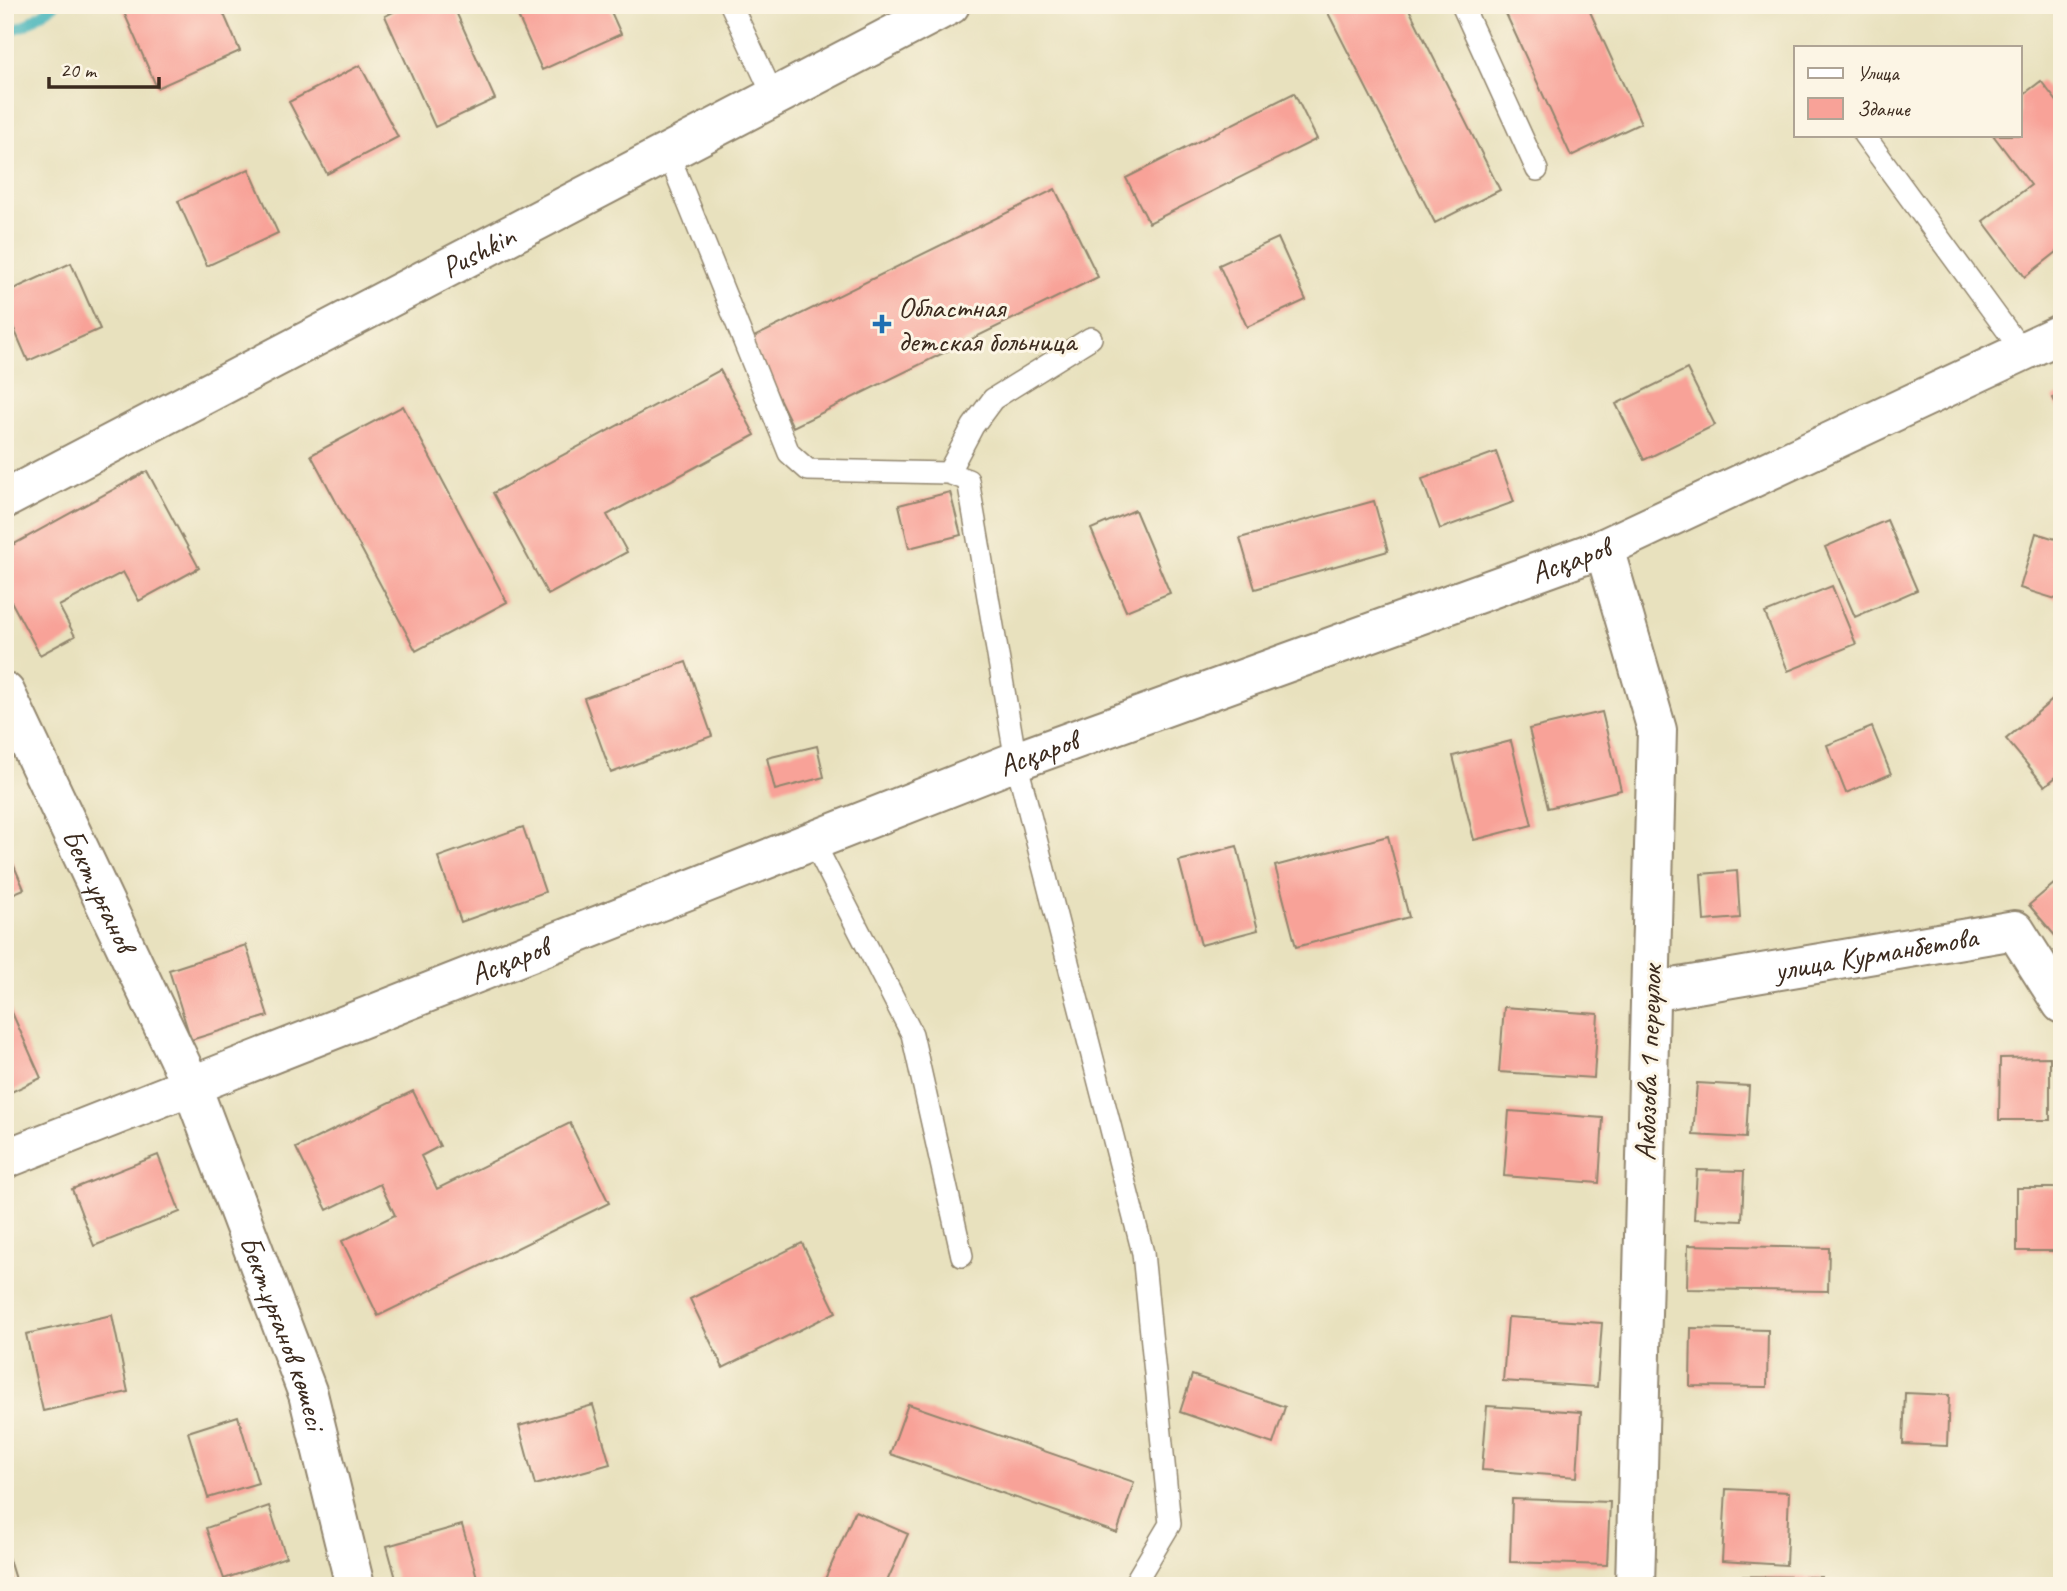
<svg xmlns="http://www.w3.org/2000/svg" width="2067" height="1591" font-family="Caveat,sans-serif">
<style>
.lines{fill:none;stroke-linecap:round;stroke-linejoin:round}
.stream{stroke:#44b4ba;stroke-width:10}
.building{fill:#f8a298}
.service-casing{stroke:#92866e;stroke-width:24}
.minor-casing{stroke:#92866e;stroke-width:42}
.tertiary-casing{stroke:#92866e;stroke-width:42}
.service{stroke:#fff;stroke-width:21}
.minor{stroke:#fff;stroke-width:38}
.tertiary{stroke:#fff;stroke-width:38}
.poi-dot{fill:#1f6fb2;stroke:#fcf5e5;stroke-width:2.5}
.labels{text-anchor:middle;dominant-baseline:central;stroke-width:6;stroke-linejoin:round;paint-order:stroke}
.street-label{font-size:30px;fill:#3b2a1e;stroke:#fcf5e5}
.poi-label{font-size:30px;fill:#3b2a1e;stroke:#fcf5e5;text-anchor:start}
</style>
<rect width="100%" height="100%" fill="#fcf5e5"/>
<filter id="ink" filterUnits="userSpaceOnUse"><feTurbulence type="fractalNoise" baseFrequency=".0143" numOctaves="2"/><feDisplacementMap in="SourceGraphic" scale="14" xChannelSelector="R" yChannelSelector="G"/><feConvolveMatrix kernelMatrix="1 2 1 2 8 2 1 2 1" color-interpolation-filters="sRGB"/></filter>
<filter id="wash" filterUnits="userSpaceOnUse"><feTurbulence type="fractalNoise" baseFrequency=".00686" numOctaves="4" result="noise"/><feDisplacementMap in="SourceGraphic" scale="28" xChannelSelector="R" yChannelSelector="G"/><feGaussianBlur stdDeviation="1.57" result="paint"/><feColorMatrix in="noise" values="0 0 0 0 0 0 0 0 0 0 0 0 0 0 0 0 0 1.4 0 .05"/><feComposite in="paint" operator="in"/></filter>
<g filter="url(#wash)">
<rect width="100%" height="100%" fill="#e8e1be"/>
<g class="lines">
<!-- stream -->
<path class="stream" d="M5,32L24,26L55,5"/>
</g>
<g id="blocks">
<!-- building -->
<path class="building" d="M128,5H220L240,51L157,88L122,8Z
M407,5H453L495,99L435,127L385,16Z
M513,5H608L621,34L542,70Z
M1324,5H1407L1500,190L1435,223Z
M1502,5H1587L1641,123L1571,156Z
M360,65L398,137L327,174L289,102Z
M2041,81L2062,108V248L2025,277L1983,221L2031,185L1993,135H2020V97Z
M1294,93L1317,139L1149,223L1126,178Z
M249,169L278,233L207,266L178,201Z
M1055,189L1098,277L793,427L750,339Z
M1278,238L1306,300L1247,327L1219,265Z
M71,263L100,329L28,361L5,308V293Z
M1687,369L1715,425L1644,460L1616,404Z
M720,370L755,435L607,515L627,552L548,595L493,493Z
M2062,394V416L2053,398Z
M403,406L507,602L416,651L311,455Z
M1496,452L1514,502L1440,529L1422,479Z
M147,471L199,568L139,601L123,572L59,606L75,636L40,655L5,590V549Z
M950,492L961,535L909,548L899,505Z
M1374,501L1388,551L1255,589L1240,538Z
M1135,510L1170,593L1126,611L1091,529Z
M1887,520L1917,590L1855,617L1825,547Z
M2036,533L2062,541V601L2020,588Z
M1832,586L1856,644L1788,671L1765,613Z
M686,662L712,736L611,773L584,698Z
M2062,692V772L2045,786L2006,739Z
M1602,712L1621,790L1548,808L1529,729Z
M1872,727L1891,774L1846,793L1827,745Z
M1511,741L1532,825L1474,840L1453,756Z
M817,746L824,777L775,790L767,758Z
M523,827L545,892L461,922L438,857Z
M1388,836L1409,917L1296,947L1275,866Z
M5,845L24,889L5,897Z
M1237,846L1258,930L1201,945L1179,861Z
M1737,871L1740,918L1704,921L1701,874Z
M2062,877V944L2029,905Z
M246,945L268,1016L191,1040L169,970Z
M1504,1007L1598,1014L1594,1078L1499,1072Z
M10,1008L41,1078L5,1095V1010Z
M2050,1057V1120H1999L2000,1058Z
M1697,1083L1749,1086L1746,1138L1693,1135Z
M413,1091L440,1146L421,1156L437,1189L570,1123L609,1203L378,1316L342,1241L395,1215L380,1184L327,1210L296,1148Z
M1509,1111L1603,1118L1599,1183L1504,1176Z
M158,1155L180,1212L94,1246L72,1189Z
M1697,1170L1744,1171L1742,1221L1694,1219Z
M2017,1188H2062V1251H2017Z
M802,1243L836,1312L723,1368L690,1299Z
M1688,1245L1829,1248L1828,1291L1687,1289Z
M112,1315L128,1392L43,1411L26,1334Z
M1508,1317L1602,1323L1597,1387L1503,1381Z
M1691,1328L1768,1330L1767,1387L1690,1386Z
M1192,1375L1285,1407L1273,1444L1180,1412Z
M1905,1393L1949,1395L1947,1446L1903,1444Z
M908,1404L1134,1482L1117,1533L890,1454Z
M593,1405L610,1464L535,1485L519,1426Z
M1487,1406L1581,1412L1577,1477L1482,1470Z
M238,1416L258,1483L208,1498L188,1432Z
M1726,1489L1789,1492L1786,1565L1722,1561Z
M1512,1499L1610,1502L1607,1565L1510,1562Z
M269,1506L286,1557L224,1579L206,1528Z
M855,1511L908,1534L885,1586H822Z
M462,1525L479,1584L398,1586L387,1546Z
M5,1550H6L17,1586H5Z
M1723,1576L1821,1577L1820,1586H1722Z
M290,1580L292,1586H274V1585Z"/>
</g>
</g>
<g filter="url(#ink)">
<use href="#blocks" fill-opacity="0" stroke="#92866e" stroke-width="2"/>
<g class="lines">
<!-- service casing -->
<g class="service-casing">
<path id="service" d="M731,5L774,97
M1462,5L1537,170
M1864,135L2022,351
M668,153L789,453L808,470L948,473L968,480L1016,761L1143,1253L1170,1524L1133,1586
M948,473L973,426L993,399L1091,338
M813,841L912,1034L962,1256"/>
</g>
<!-- minor casing -->
<g class="minor-casing">
<g id="minor">
<path d="M1604,548L1657,730L1635,1586"/>
<path id="s1" d="M1650,992L2015,930L2062,1004"/>
<path id="s2" d="M192,1087L308,1394L355,1586"/>
</g>
</g>
<!-- tertiary casing -->
<g class="tertiary-casing">
<g id="tertiary">
<path id="s3" d="M5,499L950,5"/>
<path id="s4" d="M5,692L192,1087"/>
<path id="s5" d="M5,1159L1016,761L1604,548L2062,333"/>
</g>
</g>
<!-- service -->
<use href="#service" class="service"/>
<!-- minor -->
<use href="#minor" class="minor"/>
<!-- tertiary -->
<use href="#tertiary" class="tertiary"/>
</g>
</g>
<!-- markers -->
<path class="poi-dot" d="M878.5 313.5h7v7h7v7h-7v7h-7v-7h-7v-7h7z"/>
<g class="labels">
<!-- street labels -->
<g class="street-label">
<text stroke="none"><textPath href="#s3" startOffset="534">Pushkin</textPath></text>
<text stroke="none"><textPath href="#s5" startOffset="1676">Асқаров</textPath></text>
<text stroke="none"><textPath href="#s5" startOffset="1110">Асқаров</textPath></text>
<text stroke="none"><textPath href="#s4" startOffset="219">Бектұрғанов</textPath></text>
<text stroke="none"><textPath href="#s1" startOffset="229">улица Курманбетова</textPath></text>
<text stroke="none"><textPath href="#s5" startOffset="542">Асқаров</textPath></text>
<text transform="translate(1648 1063) rotate(-88)">Акбозова 1 переулок</text>
<text stroke="none"><textPath href="#s2" startOffset="262">Бектұрғанов көшесі</textPath></text>
</g>
<!-- poi labels -->
<g class="poi-label">
<text x="898" y="307">Областная<tspan x="898" dy="34">детская больница</tspan></text>
</g>
</g>
<!-- margin -->
<rect width="2067" height="1591" fill="none" stroke="#fcf5e5" stroke-width="28"/>
<!-- legend -->
<rect x="1794" y="46" width="228" height="91" fill="#fcf5e5" stroke="#afa495" stroke-width="2"/>
<rect x="1808" y="68" width="35" height="10" fill="#ffffff" stroke="#afa495" stroke-width="2"/>
<text x="1857" y="80" font-size="21" fill="#3b2a1e">Улица</text>
<rect x="1808" y="98" width="35" height="21" fill="#f8a298" stroke="#afa495" stroke-width="2"/>
<text x="1857" y="116" font-size="21" fill="#3b2a1e">Здание</text>
<!-- scale -->
<path d="M49 77v10h110v-10" fill="none" stroke="#3b2a1e" stroke-width="3.5"/>
<text x="60" y="77" font-size="21" fill="#3b2a1e" stroke="#fcf5e5" stroke-width="5" paint-order="stroke">20 m</text>
</svg>
